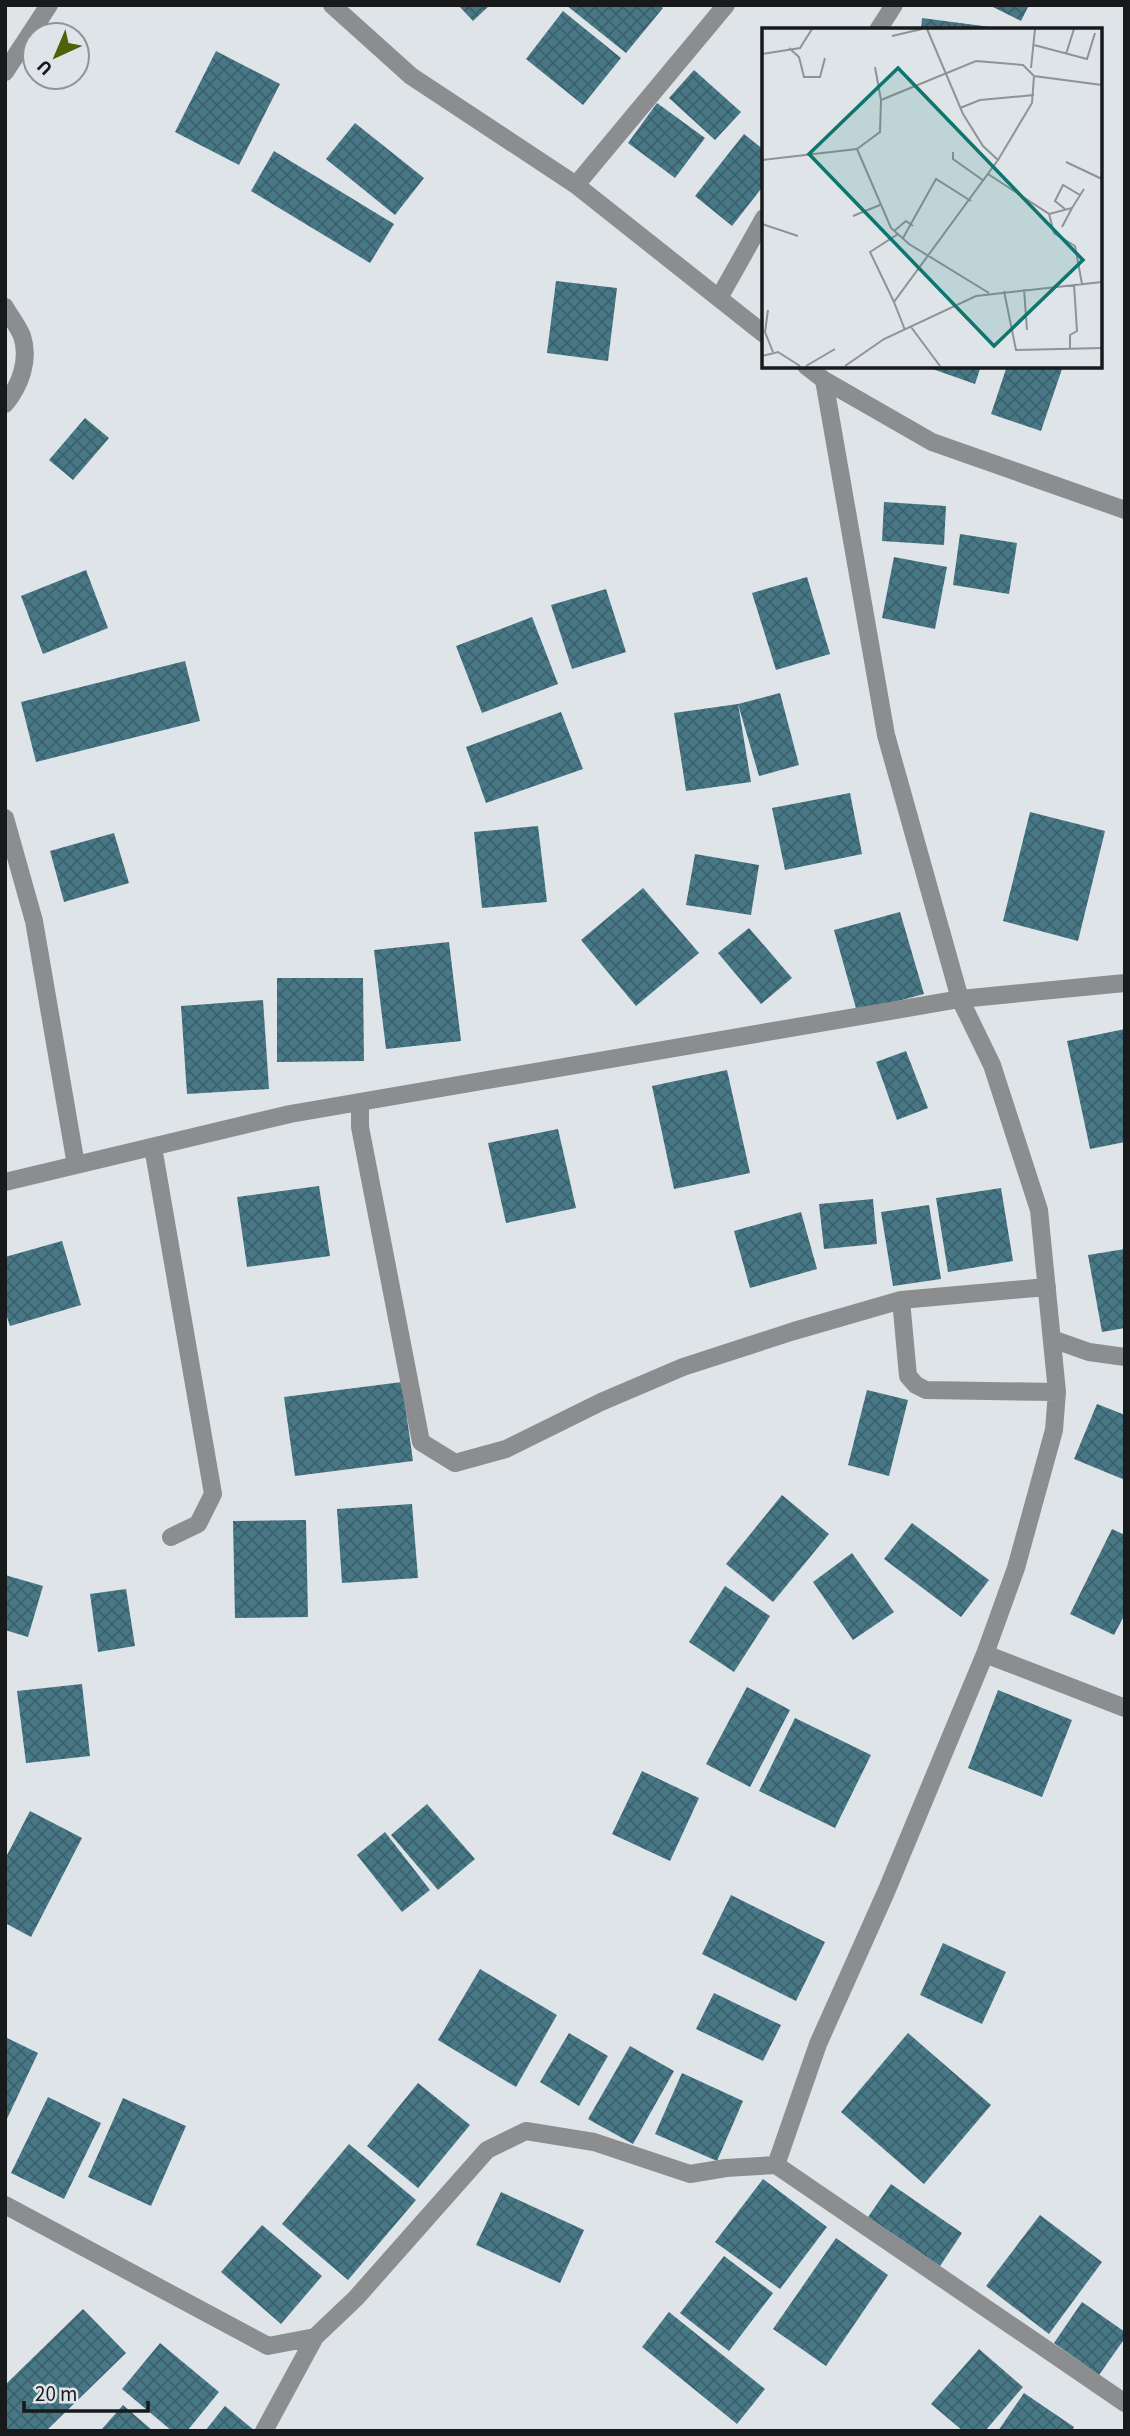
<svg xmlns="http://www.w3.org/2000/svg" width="1130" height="2436" font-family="'Source Sans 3',sans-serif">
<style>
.building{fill:url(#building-cross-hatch)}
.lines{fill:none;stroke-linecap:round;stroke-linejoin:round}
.minor{stroke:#8c8d8f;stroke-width:18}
.inset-road{fill:none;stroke:#8f9397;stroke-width:2}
.view{fill:#0f766e;fill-opacity:0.15;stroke:#0f766e;stroke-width:3.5}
.inset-edge{fill:none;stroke:#18191b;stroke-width:3.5}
</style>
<defs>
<pattern id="building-cross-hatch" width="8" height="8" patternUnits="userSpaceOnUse" patternTransform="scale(1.75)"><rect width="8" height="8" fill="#487786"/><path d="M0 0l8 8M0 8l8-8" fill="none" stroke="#3b616d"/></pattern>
</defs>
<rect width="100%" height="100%" fill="#dfe4e9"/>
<!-- building -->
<path class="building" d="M458,5H490L473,21Z
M566,5H660L663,8L626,53Z
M989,5H1029L1021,21Z
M563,11L621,58L583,105L526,59Z
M922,18L998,28V30H921Z
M216,51L280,84L239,165L175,132Z
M694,70L741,112L715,140L669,98Z
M657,103L705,138L675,178L628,143Z
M355,123L424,178L395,215L326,159Z
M744,134L764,150V185L732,226L695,196Z
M274,151L394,224L370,263L251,191Z
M556,281L617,288L608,361L547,353Z
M924,366H981L975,384Z
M1007,366H1063L1041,431L991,414Z
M85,418L109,438L73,480L49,460Z
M884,502L946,506L944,545L882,541Z
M960,534L1017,543L1009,594L953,585Z
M894,557L947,567L935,629L882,618Z
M86,570L108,628L43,654L21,596Z
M807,577L830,654L776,670L752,593Z
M606,589L626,652L572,669L551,605Z
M532,617L558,684L482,713L456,646Z
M185,661L200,721L36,762L21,702Z
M780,693L799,765L759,776L738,704Z
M738,704L751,782L686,791L674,713Z
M561,712L583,769L486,803L466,747Z
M850,793L862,854L785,870L772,808Z
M1030,812L1105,831L1078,941L1003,921Z
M538,826L547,902L482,908L474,832Z
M114,833L129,883L64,902L50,851Z
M695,854L759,865L751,915L686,905Z
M643,888L699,953L636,1006L581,940Z
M900,912L924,994L857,1012L834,930Z
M749,928L792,978L761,1004L718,953Z
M449,942L461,1041L386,1049L374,950Z
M277,978H363L364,1061L277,1062Z
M263,1000L269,1089L187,1094L181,1006Z
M1125,1029V1142L1090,1149L1067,1041Z
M906,1051L928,1108L897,1120L876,1062Z
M727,1070L750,1173L674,1189L652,1086Z
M558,1129L576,1208L506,1223L488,1143Z
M319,1186L330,1256L247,1267L237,1197Z
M1001,1188L1013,1261L948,1272L936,1198Z
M873,1199L877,1244L824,1249L819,1204Z
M929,1205L941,1279L893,1286L881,1212Z
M801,1212L817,1269L750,1288L734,1231Z
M62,1241L81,1305L10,1326L5,1311V1257Z
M1125,1249V1328L1102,1332L1088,1255Z
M402,1382L413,1461L295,1476L284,1397Z
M867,1390L908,1400L889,1476L848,1465Z
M1097,1404L1125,1415V1480L1074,1459Z
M782,1495L829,1534L773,1602L726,1564Z
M412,1504L418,1578L342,1583L337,1509Z
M306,1520L308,1617L235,1618L233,1521Z
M912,1523L989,1580L961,1617L884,1559Z
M1112,1529L1125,1535V1614L1114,1635L1070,1614Z
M852,1553L894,1612L853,1640L813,1582Z
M5,1575L43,1586L28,1637L5,1630Z
M725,1586L770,1616L734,1672L689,1642Z
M126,1589L135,1646L98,1652L90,1594Z
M82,1684L90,1756L26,1763L17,1691Z
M747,1687L790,1710L750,1787L706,1764Z
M998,1690L1072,1720L1042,1797L968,1768Z
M795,1718L871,1755L835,1828L759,1791Z
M642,1771L699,1798L670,1861L612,1834Z
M427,1804L475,1859L438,1890L391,1835Z
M30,1811L82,1838L31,1937L5,1923V1859Z
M385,1832L430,1890L402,1912L357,1855Z
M731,1895L825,1942L796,2001L702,1954Z
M943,1943L1006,1972L982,2024L920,1995Z
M480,1969L557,2015L516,2087L438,2040Z
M714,1993L781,2025L763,2061L696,2029Z
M569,2033L608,2056L579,2106L540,2082Z
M908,2033L991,2105L924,2184L841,2112Z
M5,2037L38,2053L5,2123Z
M630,2046L674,2071L633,2144L588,2119Z
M682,2073L743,2101L717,2161L655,2134Z
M418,2083L470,2125L418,2188L367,2146Z
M48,2097L101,2123L64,2199L11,2173Z
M123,2098L186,2126L151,2206L88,2177Z
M349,2144L416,2200L348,2280L282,2224Z
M763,2179L827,2227L780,2289L715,2242Z
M891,2184L962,2233L940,2266L868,2217Z
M501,2192L584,2230L560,2283L476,2245Z
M1040,2215L1102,2262L1049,2334L986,2286Z
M262,2225L322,2276L281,2324L221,2272Z
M836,2238L888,2275L826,2366L773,2329Z
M724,2256L773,2293L729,2351L680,2313Z
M1082,2302L1125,2332V2338L1099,2375L1054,2343Z
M83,2309L126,2353L46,2431H5V2385Z
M669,2312L765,2389L737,2424L642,2347Z
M160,2343L219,2392L187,2431H172L122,2389Z
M979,2349L1023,2387L985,2431H963L931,2404Z
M1024,2393L1074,2427L1072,2431H998Z
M123,2405L153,2431H104L102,2429Z
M225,2406L255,2431H205Z"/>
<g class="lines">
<!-- minor -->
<path class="minor" d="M332,5L411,76L576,185L764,334
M878,30L894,5
M5,72L49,5
M576,185L726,5
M719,298L764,218
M5,307C10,316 18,326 22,336C30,360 20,386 5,404
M806,366L824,380L932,442L1125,510
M5,818L34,921L76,1165
M360,1103V1127L421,1442L455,1463L506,1449L601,1402L683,1367L794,1331L901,1300L1047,1287
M153,1147L213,1494L198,1524L171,1537
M5,1182L290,1114L960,999L1125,983
M901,1300L908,1376L916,1385L926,1390L1057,1392
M1052,1339L1089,1352L1125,1357
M985,1654L1125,1708
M776,2165L1125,2403
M5,2205L268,2346L315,2337L356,2298L487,2150L526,2131L594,2142L690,2174L726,2168L776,2165L818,2044L886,1892L985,1654L1016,1568L1054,1430L1057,1392L1039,1210L992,1065L960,999L886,735L824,380
M264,2431L315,2337"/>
</g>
<!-- overview -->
<g transform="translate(762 28)">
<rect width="340" height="340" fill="#dfe4e9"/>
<path class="inset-road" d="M165,1L201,86L221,118L236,132M130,8L160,1M272,17L325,31L333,5M27,20L37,29L42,49H58L63,30M0,26L38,20L50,1M304,26L312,1M113,39L119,72M269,40L273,1M198,80L218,72L272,67M191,124V131L222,153M0,132L95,121M304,134L340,151M226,146L287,186L292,205L313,218L320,256M303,181L293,173L301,157L318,167M287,186L310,180L322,161M91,188L118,177M0,196L36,208M300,199L310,180M132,203L144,193L151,198M141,210L174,151L209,173M262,261L265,302M242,263L254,322L340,320M227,265L147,216L129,200L95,121L118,104L119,72L214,33L261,37L272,48L340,57M132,274L108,224L136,206M6,282L3,304L11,324M149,299L178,338M143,302L132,274L236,132L270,75L272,48M308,321V307L315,303L312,256M0,328L16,324L38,338M44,338L73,321M83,338L122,311L214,268L340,254"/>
<path class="view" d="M136,40L321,232L232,318L47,126Z"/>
<rect width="340" height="340" class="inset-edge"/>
</g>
<!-- border -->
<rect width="1130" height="2436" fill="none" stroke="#18191b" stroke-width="14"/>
<!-- north arrow -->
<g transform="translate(56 56) rotate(224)"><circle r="33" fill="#dfe4e9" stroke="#8f9397" stroke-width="2"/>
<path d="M0-5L12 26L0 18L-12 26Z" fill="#506209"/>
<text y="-10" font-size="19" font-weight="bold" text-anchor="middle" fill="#18191b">U</text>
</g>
<!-- scale -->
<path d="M24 2401v10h124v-10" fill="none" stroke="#18191b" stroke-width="3.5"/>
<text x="35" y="2401" font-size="21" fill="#18191b" stroke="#dfe4e9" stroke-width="5" paint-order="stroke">20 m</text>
</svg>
